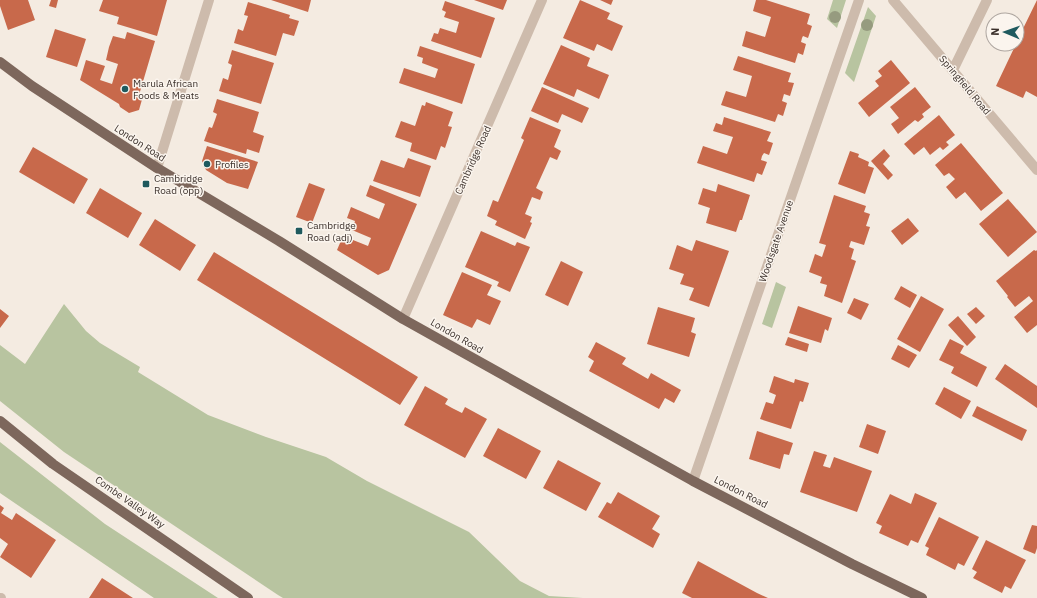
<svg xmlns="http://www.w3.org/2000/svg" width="1037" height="598" font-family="'IBM Plex Sans',sans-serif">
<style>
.green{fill:#b8c4a0}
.building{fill:#c8694b}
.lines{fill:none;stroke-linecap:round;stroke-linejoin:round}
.lane{stroke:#cdbbac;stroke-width:10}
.street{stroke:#cdbbac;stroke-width:10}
.primary{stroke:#7d675c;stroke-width:10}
.tree{fill:#969b7f}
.poi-dot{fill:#1f5a5e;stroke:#fbf5ee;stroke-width:1.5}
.labels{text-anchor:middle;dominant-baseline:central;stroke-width:3;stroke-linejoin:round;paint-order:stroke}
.poi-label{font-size:10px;fill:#3b302b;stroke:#fbf5ee;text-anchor:start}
.street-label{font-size:10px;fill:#3b302b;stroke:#fbf5ee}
</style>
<rect width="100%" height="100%" fill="#f4ebe1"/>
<!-- green -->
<path class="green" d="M833,0H846L837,28L827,19Z
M868,7L876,16L854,82L845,73Z
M776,282L786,287L772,328L762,324Z
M64,304L86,331L100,343L140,367L138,372L208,415L266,437L326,457L367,481L469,532L520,581L549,596L583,598H283L278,595L64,452L0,401V345L25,364Z
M0,442L105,524L218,598H154L0,493Z"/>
<!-- building -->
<path class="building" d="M0,0H28L35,20L8,30L0,6Z
M51,0H58L56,8L49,6Z
M103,0H167L157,36L117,24L119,17L99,11Z
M271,0H311L308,12Z
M474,0H507L503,10Z
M580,0L610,13L607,19L623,26L612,51L597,44L594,51L563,38Z
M600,0H613L611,5Z
M756,0H766L810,14L807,24L812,26L808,38L803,36L802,38L801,42L806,44L803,55L798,53L795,63L742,46L746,31L765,37L771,17L753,11Z
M1037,0V97L1026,91L1023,98L996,86L1016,44H1017V41Z
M445,1L495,18L481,58L431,41L434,33L438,34L440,28L456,33L459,22L444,17L446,12L442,10Z
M248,2L290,15L289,18L299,21L294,36L283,33L276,56L234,43L238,29L243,31L248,16L244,15Z
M55,29L86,39L77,67L46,57Z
M127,32L155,41L139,95L143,96L139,110L129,113L120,107L119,104L80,80L86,60L105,66L100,80L112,84L118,64L106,60L109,47L113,36L125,39Z
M561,45L590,58L587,66L609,75L599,99L577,89L574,97L543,84Z
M420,46L475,64L462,104L399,83L404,68L435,78L438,69L422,63L423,58L417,56Z
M232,50L274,63L261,104L219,91L223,78L228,80L232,65L228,63Z
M738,56L791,73L788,82L794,83L790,96L784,94L782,101L787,103L783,116L778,114L775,122L721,105L726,91L746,97L752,76L733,70Z
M891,60L910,83L869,117L858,103L879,86L875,81L882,76L878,71Z
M542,87L589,108L582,123L562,114L558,123L531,111Z
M915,87L931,107L922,114L924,117L918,122L915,120L898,134L891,124L899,118L890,107Z
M217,99L259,112L253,132L264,136L259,153L247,149L246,154L204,141L209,127L212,128L215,120L217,114L213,112Z
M426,102L453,112L448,126L452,127L445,148L441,146L436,160L410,151L412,143L395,137L401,121L415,126L422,105L425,106Z
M939,115L955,135L946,142L949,145L943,150L940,147L930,155L924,147L914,155L904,144Z
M530,117L561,130L554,147L561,151L557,160L550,157L536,188L543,192L540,200L532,197L525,214L532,217L530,222L532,223L525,239L495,225L497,221L487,216L493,200L498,202L524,140L521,138Z
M724,117L771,132L767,141L773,143L769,155L764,153L762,156L761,160L767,162L762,175L757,173L754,182L697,163L703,146L727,154L733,137L713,131L716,123L722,125Z
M961,143L1003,193L981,211L965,192L956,199L946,187L955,179L949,173L944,176L935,165Z
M207,146L258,162L248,189L227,183L206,170L202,161Z
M33,147L88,179L74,204L19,172Z
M884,149L890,156L883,164L893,175L888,180L871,161Z
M850,151L859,154L858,157L869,162L868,166L874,168L865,194L838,184Z
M408,158L431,166L420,197L373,181L381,160L404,168Z
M309,183L325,189L312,223L296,217Z
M718,184L750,195L742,220H740L736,232L706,223L710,208L698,204L703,188L716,192Z
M370,185L417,204L389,270L378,275L337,250L343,236L368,246L371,238L352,230L355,221L347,218L351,207L379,219L385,204L366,196Z
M100,188L142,213L128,238L86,213Z
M834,195L866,206L864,212L870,214L866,226L870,227L864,245L851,241L849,247L854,249L851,259L856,261L842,303L824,296L827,285L820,283L822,277L809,272L815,254L822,257L826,245L819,243Z
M1008,199L1037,232L1008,257L979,224Z
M908,218L919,231L902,245L891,231Z
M155,219L196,245L180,271L139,245Z
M481,231L515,246L517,242L530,247L510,292L497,286L499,282L465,267Z
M696,240L729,251L709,307L689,300L694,288L680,284L684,274L669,269L677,245L692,251Z
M1034,250L1036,251L1037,250V325L1027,333L1014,317L1033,301L1029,296L1015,307L1007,297L1008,296L996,281Z
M214,252L418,377L400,405L197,280Z
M561,261L583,272L568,306L545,295Z
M462,272L492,285L487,295L501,301L490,325L477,319L472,328L443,315Z
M901,286L917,295L910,308L894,299Z
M921,296L944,309L920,352L897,339Z
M854,298L869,304L861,320L847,313Z
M798,306L832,318L828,331L825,329L821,343L789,333Z
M658,307L695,318L691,332L696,334L689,357L647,344Z
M976,307L985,316L976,324L967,314Z
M0,309L9,316L0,328Z
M958,316L976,337L967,346L948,325Z
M788,337L809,344L807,352L785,345Z
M950,339L964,346L960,353L987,367L977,387L951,373L954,367L939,360Z
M596,342L626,358L622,364L648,379L651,373L681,390L674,403L665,398L659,409L589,371L594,361L588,357Z
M898,345L917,355L909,368L891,359Z
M1005,364L1037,386V408L995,379Z
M774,376L794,383L795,379L809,383L803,402L800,401L791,429L760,419L766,402L773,404L776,395L769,392Z
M425,386L448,399L445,404L452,408L462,413L465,407L487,419L465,458L404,425Z
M944,387L971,401L961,419L935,404Z
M977,406L1027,430L1022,441L972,416Z
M867,424L886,431L878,454L859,447Z
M498,428L541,451L526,479L483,456Z
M757,431L793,443L789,455L784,454L780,469L749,459Z
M814,451L827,455L823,466L830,468L834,457L872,471L857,512L800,492Z
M558,460L601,483L586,511L543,488Z
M618,492L660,516L652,529L660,534L653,548L598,517L607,502L611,504Z
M915,493L937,503L918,543L911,540L908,546L879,533L882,526L876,523L890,494L911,504Z
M0,505L4,508L1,513L12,520L16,513L56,540L31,578L0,557L8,544L0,538Z
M939,517L979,537L964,566L958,563L955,570L926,555L929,548L925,546Z
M1032,525L1037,526V548L1035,554L1023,549Z
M986,540L1026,560L1011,589L1005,586L1002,593L973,578L977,572L972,569Z
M698,561L757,593L768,598H692L682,593Z
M102,578L133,598H89Z"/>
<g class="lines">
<!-- lane -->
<path class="lane" d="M0,598H1"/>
<!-- street -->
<path class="street" d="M893,0L1037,170
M953,70L987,0
M157,168L209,0
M403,319L542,0
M693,481L859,0"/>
<!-- primary -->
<path class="primary" d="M0,62L32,86L157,168L279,241L403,319L693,481L852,564L922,598
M0,421L53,464L248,598"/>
</g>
<!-- trees -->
<g class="tree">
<circle cx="835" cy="17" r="6"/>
<circle cx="867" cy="25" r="6"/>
</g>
<!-- markers -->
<g class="poi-dot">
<circle cx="125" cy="89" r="4"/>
<circle cx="207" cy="164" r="4"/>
<rect x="142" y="180" width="8" height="8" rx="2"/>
<rect x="295" y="227" width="8" height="8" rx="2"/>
</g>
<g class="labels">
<!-- poi labels -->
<g class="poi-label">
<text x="133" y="83">Marula African<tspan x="133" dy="12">Foods &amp; Meats</tspan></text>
<text x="215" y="164">Profiles</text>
<text x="154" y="178">Cambridge<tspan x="154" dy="12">Road (opp)</tspan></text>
<text x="307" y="225">Cambridge<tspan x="307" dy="12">Road (adj)</tspan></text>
</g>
<!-- street labels -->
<g class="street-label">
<text transform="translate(965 85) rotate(50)">Springfield Road</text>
<text transform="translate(140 143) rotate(33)">London Road</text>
<text transform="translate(473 160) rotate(-66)">Cambridge Road</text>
<text transform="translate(776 241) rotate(-71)">Woodsgate Avenue</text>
<text transform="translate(457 336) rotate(30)">London Road</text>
<text transform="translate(741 492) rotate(27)">London Road</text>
<text transform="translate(130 502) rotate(35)">Combe Valley Way</text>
</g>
</g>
<!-- north arrow -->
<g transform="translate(1005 32) rotate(272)"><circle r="19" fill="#fbf5ee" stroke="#aea6a0"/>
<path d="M0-3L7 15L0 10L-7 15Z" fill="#1f5a5e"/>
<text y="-6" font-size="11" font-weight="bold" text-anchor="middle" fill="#3b302b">N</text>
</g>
</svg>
